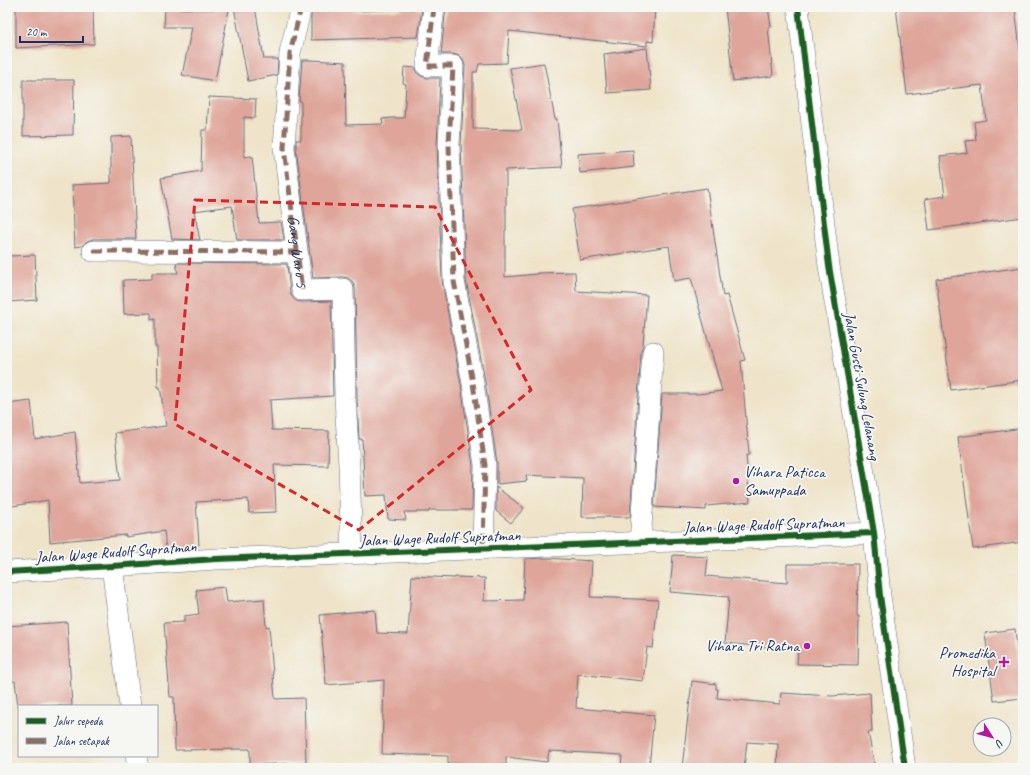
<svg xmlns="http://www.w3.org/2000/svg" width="1030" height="775" font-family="Caveat,sans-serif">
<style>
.building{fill:#dfa59a}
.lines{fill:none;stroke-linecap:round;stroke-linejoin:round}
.minor-casing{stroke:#656e83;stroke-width:22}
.minor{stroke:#fff;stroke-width:21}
.quiet{stroke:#8d6e63;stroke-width:5;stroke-dasharray:10 5;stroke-linecap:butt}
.cycleway-casing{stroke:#f6f6f2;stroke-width:8}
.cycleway{stroke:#1b5e20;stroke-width:6}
.marked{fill:none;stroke:#d62828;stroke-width:3;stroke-dasharray:8 5;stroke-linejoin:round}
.poi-dot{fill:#b5179e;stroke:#f6f6f2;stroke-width:1.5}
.labels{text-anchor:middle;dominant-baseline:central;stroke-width:3.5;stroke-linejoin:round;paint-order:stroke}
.street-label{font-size:16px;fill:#1b2f5e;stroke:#f6f6f2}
.poi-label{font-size:16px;fill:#1b2f5e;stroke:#f6f6f2;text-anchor:end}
</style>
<rect width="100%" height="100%" fill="#f6f6f2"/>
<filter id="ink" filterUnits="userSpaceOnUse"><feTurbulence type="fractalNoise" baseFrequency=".025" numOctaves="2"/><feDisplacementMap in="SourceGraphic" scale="8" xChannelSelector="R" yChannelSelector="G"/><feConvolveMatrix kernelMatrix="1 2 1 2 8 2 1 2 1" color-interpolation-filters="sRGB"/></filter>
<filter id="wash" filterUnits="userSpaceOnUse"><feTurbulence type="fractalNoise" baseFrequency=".012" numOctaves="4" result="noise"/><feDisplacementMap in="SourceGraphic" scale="16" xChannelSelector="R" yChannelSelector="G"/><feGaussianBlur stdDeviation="0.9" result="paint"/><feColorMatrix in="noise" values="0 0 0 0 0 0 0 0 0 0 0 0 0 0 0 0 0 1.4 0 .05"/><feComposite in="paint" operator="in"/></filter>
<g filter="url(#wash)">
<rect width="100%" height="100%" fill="#efe4c9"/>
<g id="blocks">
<!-- building -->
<path class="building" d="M16,7H93L94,44L16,48Z
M234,7H255L264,59H278L277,75L248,81Z
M313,7H355L354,11L422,9L418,37L311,40V15Z
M446,7H610L632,9V7H655L653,42L647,41V46L509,31L507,63L479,64L477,72H473V129L522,130L510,68L544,63L555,119H557L562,167L506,170V230H505V277L537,274V273L575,272L576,291L647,295L643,345L641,351L630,517H582L583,478L526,475L527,481L497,484V463L485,381L466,280L461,145L465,66L463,60L459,56L453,54H441Z
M725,7H768L771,27H768L773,76L733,81Z
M896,7H1015L1023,75V217L929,230L925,199L945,196L940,156L967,153L965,141L976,140L974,122L986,120L982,85L907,94Z
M165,8L229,10L215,81L182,75L192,27H164Z
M647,48L651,90L607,93L604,54Z
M302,60H311L345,62L346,125L383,124L382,119L392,118H404L406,84L403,83L404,67L416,68V72L421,76L427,78H440L437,145L442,281L461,385L473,466L472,510H429V512H404L406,520L388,519L386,495L365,496L362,439H359L357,398L355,288L353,282L348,278L343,277L313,278L296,148V140H301V101H299Z
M23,80H74L73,135L23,136Z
M209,97L256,99L255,118L244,117V157L252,156L259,223L281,222L284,240H237L232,206L194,211L200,240L172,239L161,178L201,171L202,130H207Z
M131,136L136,239H93L87,241L82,246L75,247L72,185L111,183V137Z
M633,150L634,167L580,173L578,154Z
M707,188L723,296L727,295L745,360L741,361L749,455H746L750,502L706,506V510L654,507L662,394H698L722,391L691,278L674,281L669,246L580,260L572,209Z
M35,255L37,300L7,302V256Z
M176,263L287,264L290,292L292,297L296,301L302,302L331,301L333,396L270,400L272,430L329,431L328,466L274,465L276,512L249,513L248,499L196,502L199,545L166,549L164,531L126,537V535L50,542L48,500L7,507V404L31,401L35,439L75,432L80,483L120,480L115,433L166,426L160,387H158L157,347H155V319L151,320V313L124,314L123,280L152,279V273H178Z
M1023,267V380L951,390L936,279Z
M1023,428V542L973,549L958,437Z
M496,487L524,508L511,523L496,511Z
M673,555L708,557L706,576L787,583V564H858L857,616H859L858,665L797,664L798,650L725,643L729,597L670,592Z
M547,558L592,561L590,597L658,600L653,648L647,647L643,681L578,674L576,708L654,715L649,768H621L622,755L569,752L549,751L547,762L506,757V765L448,764V756L382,754L384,680L326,685L320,615L375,610L377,633L408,634L412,576L455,578V577L485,578L484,601L523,600L525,559Z
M225,587L227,602L264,599L266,627L269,626L275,699L304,698L306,763L250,765V749L175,750L174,697H170L164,623L184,622V616L199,614L196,590Z
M67,622L72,706H18L15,681L7,682V626Z
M1015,629L1023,698L994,701L985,633Z
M692,681L716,684V689H718L717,698L780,704L781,693L832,696L870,693L872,732H868L875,768H777L778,744L747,742L744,768H682Z"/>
</g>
</g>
<g filter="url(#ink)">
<use href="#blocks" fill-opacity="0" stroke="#656e83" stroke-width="1"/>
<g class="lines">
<!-- minor casing -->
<g class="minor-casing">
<path id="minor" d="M301,7L290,53L284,148L302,290L343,289L345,398L349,466L352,554
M434,7L427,66H453L449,145L454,281L473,383L485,465L483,549
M798,7L829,266L874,533L880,596L905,768
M93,251L297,252
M640,543L653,352
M112,566L130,706
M7,572L112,566L216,559L874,533
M136,756L138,768"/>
</g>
<!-- minor -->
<use href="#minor" class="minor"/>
<!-- quiet -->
<g class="quiet">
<path id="s1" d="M301,7L290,53L284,148L302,290"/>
<path d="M434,7L427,66H453L449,145L454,281L473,383L485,465L483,549"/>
<path d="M93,251L297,252"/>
</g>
<!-- cycleway casing -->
<g class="cycleway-casing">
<path id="cycleway" d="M798,7L829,266L874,533L880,596L905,768
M7,572L112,566L216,559L874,533"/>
</g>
<!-- cycleway -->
<use href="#cycleway" class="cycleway"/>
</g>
</g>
<!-- marked area -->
<path class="marked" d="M195,200L435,207L531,390L359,530L175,424Z"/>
<!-- markers -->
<g class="poi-dot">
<circle cx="736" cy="481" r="4"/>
<circle cx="807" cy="646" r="4"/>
<path d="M1002 656h4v4h4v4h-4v4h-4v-4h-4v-4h4z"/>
</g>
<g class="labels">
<!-- street labels -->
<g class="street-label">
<text stroke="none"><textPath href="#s1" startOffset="247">Gang Waru 5</textPath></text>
<text transform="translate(862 386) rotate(80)">Jalan Gusti Sulung Lelanang</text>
<text transform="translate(764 525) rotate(-2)">Jalan Wage Rudolf Supratman</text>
<text transform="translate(440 538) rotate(-2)">Jalan Wage Rudolf Supratman</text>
<text transform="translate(116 552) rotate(-4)">Jalan Wage Rudolf Supratman</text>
</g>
<!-- poi labels -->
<g class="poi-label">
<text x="744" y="472" text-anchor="start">Vihara Paticca<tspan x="744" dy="18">Samuppada</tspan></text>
<text x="799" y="646">Vihara Tri Ratna</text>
<text x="995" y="653">Promedika<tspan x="995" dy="18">Hospital</tspan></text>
</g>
</g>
<!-- margin -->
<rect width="1030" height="775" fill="none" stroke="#f6f6f2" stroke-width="24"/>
<!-- legend -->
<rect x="18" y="705" width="140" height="52" fill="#f6f6f2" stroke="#9ea6b7"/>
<rect x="26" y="718" width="20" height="6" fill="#1b5e20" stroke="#9ea6b7"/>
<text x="54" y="725" font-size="12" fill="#1b2f5e">Jalur sepeda</text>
<rect x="26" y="738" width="20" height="6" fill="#8d6e63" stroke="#9ea6b7"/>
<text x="54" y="745" font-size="12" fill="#1b2f5e">Jalan setapak</text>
<!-- north arrow -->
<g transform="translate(992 737) rotate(126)"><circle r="19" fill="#f6f6f2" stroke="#9ea6b7"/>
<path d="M0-3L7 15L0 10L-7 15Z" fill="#b5179e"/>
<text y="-6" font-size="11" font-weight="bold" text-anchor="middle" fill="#1b2f5e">U</text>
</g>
<!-- scale -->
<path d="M20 36v6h63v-6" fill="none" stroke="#1b2f5e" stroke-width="2"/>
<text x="26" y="36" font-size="12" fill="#1b2f5e" stroke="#f6f6f2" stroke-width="3" paint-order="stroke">20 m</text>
</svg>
